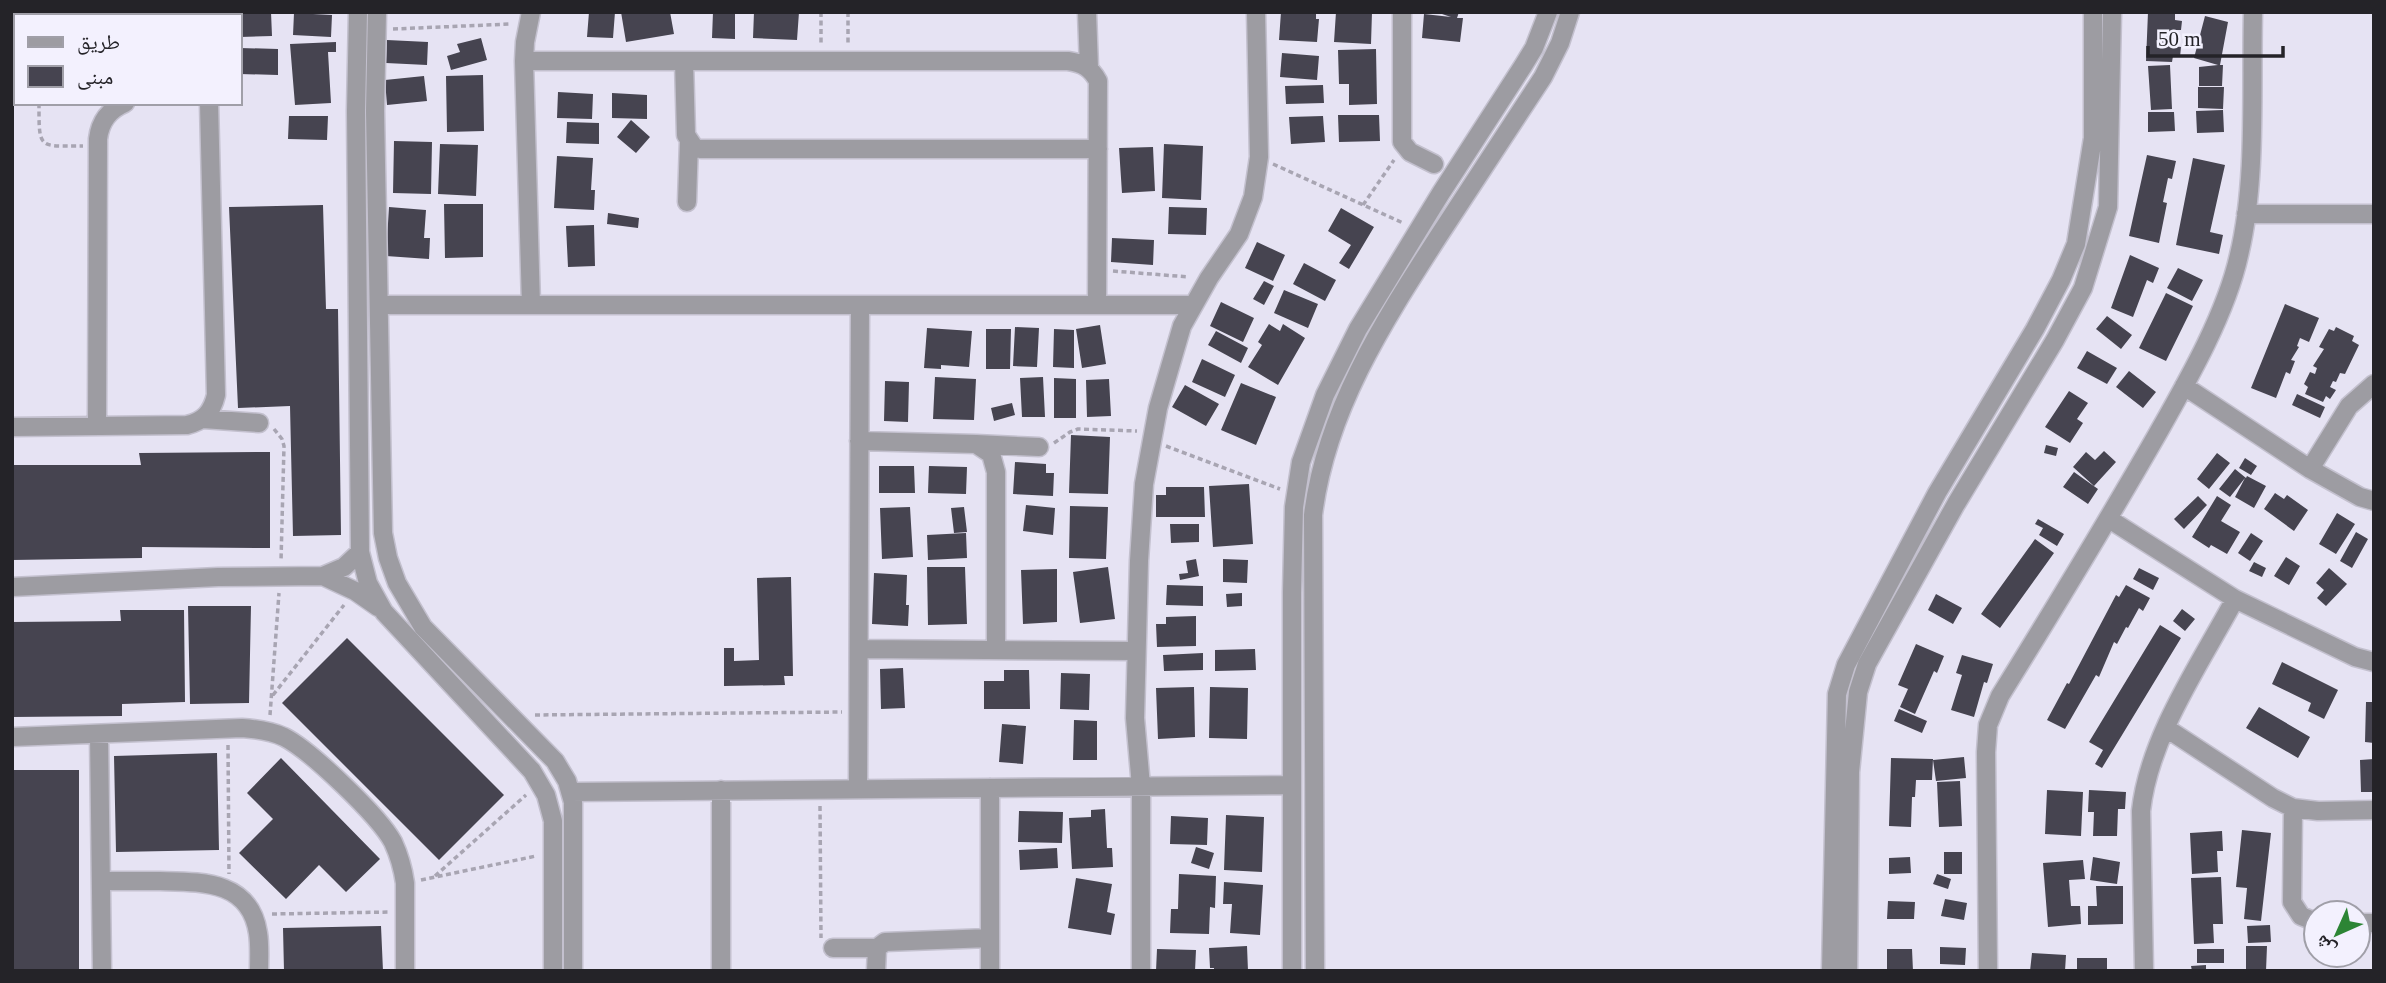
<svg xmlns="http://www.w3.org/2000/svg" width="2386" height="983" font-family="'Times New Roman','Noto Naskh Arabic',serif">
<style>
.building{fill:#464450}
.lines{fill:none;stroke-linecap:round;stroke-linejoin:round}
.minor-casing{stroke:#c3c0ce;stroke-width:21}
.path{stroke:#a8a5b2;stroke-width:3.5;stroke-dasharray:5 3.5;stroke-linecap:butt}
.minor{stroke:#9d9ca2;stroke-width:18}
</style>
<rect width="100%" height="100%" fill="#e6e3f3"/>
<!-- building -->
<path class="building" d="M235,12H271L272,36L240,37V16H236Z
M589,12H615L613,38L587,37Z
M621,12H670L674,34L626,42Z
M713,12H735V39L712,38Z
M754,12H799L797,40L753,38Z
M1281,12H1316V19H1319L1317,42L1279,40Z
M1336,12H1372L1371,44L1334,42Z
M1436,12H1459L1457,18H1463L1460,42L1422,38L1424,14L1451,17Z
M2148,12H2175V20L2182,21L2181,30H2175V39H2163L2173,40V46L2181,47L2180,57L2173,56L2172,62L2146,61Z
M294,13L332,15L331,37L293,35Z
M2205,16L2228,22L2220,65H2223L2222,86H2199V67L2218,65L2194,58Z
M481,38L487,60L451,70L447,56L460,52L457,44Z
M387,40L428,42L427,65L386,63Z
M336,42V52H328L331,103L295,105L290,44Z
M240,48L278,49V75L240,74Z
M1376,49L1377,104L1349,105V84H1339L1338,50Z
M1282,53L1319,56L1317,80L1280,77Z
M2170,65L2172,109L2151,110L2148,66Z
M483,75L484,131L447,132L446,76Z
M424,76L427,101L387,105L385,80Z
M1323,85L1324,103L1286,104L1285,86Z
M2198,87H2224L2223,109L2198,108Z
M558,92L593,94L592,119L557,118Z
M612,93L647,95V119L612,118Z
M2223,110L2224,132L2197,133L2196,111Z
M2148,112H2174L2175,131L2148,132Z
M1338,115H1379L1380,141L1339,142Z
M289,116H328L327,140L288,139Z
M1323,116L1325,142L1291,144L1289,117Z
M631,120L650,137L636,153L617,137Z
M567,122L599,123V144L566,143Z
M394,141L432,142L431,194L393,193Z
M440,144L478,145L476,196L438,194Z
M1164,144L1203,146L1201,200L1162,198Z
M1153,147L1155,191L1122,193L1119,148Z
M2147,155L2176,161L2172,179L2168,178L2163,202L2167,203L2159,243L2129,236Z
M557,156L593,158L591,190H595L594,210L554,208Z
M2193,158L2225,165L2210,232L2223,235L2219,254L2176,245Z
M444,204H483V257L445,258Z
M323,205L326,309H338L341,535L293,536L290,406L238,408L229,207Z
M389,207L426,210L424,238H430L429,259L386,256Z
M1169,207L1207,208L1206,235L1168,234Z
M1341,208L1374,227L1349,269L1339,263L1351,245L1328,231Z
M608,213L639,218L638,228L607,224Z
M594,225L595,266L568,267L566,226Z
M1112,238L1154,240L1153,265L1111,262Z
M1257,242L1285,255L1273,281L1245,268Z
M2130,255L2159,268L2153,283L2147,280L2133,317L2111,308Z
M1304,263L1336,280L1325,301L1293,284Z
M2178,268L2203,280L2192,301L2167,288Z
M1264,281L1274,286L1264,305L1253,299Z
M1284,290L1318,304L1308,328L1274,313Z
M2166,293L2193,306L2166,361L2139,348Z
M1221,302L1254,318L1243,342L1210,326Z
M2285,304L2319,318L2309,342L2300,338L2297,346L2299,347L2291,360L2295,361L2290,374L2286,372L2276,398L2251,388Z
M2107,316L2132,335L2121,349L2096,329Z
M1269,324L1280,331L1283,324L1305,338L1278,385L1248,367L1262,345L1258,342Z
M1100,325L1106,364L1082,368L1076,329Z
M1015,327L1039,328L1037,367L1013,366Z
M2336,327L2354,336L2352,341L2359,345L2345,374L2340,373L2336,382L2333,381L2330,387L2336,390L2330,399L2326,396L2323,402L2305,394L2308,387L2304,384L2310,372L2315,374L2317,368L2313,366L2324,349L2319,347L2329,329L2334,331Z
M927,328L972,331L969,367L941,365V369L924,368Z
M986,329H1011L1010,369H986Z
M1054,329L1074,330V368L1053,367Z
M1216,331L1248,348L1241,363L1208,345Z
M2087,351L2117,368L2107,384L2077,368Z
M1202,359L1235,375L1225,397L1192,382Z
M2129,371L2156,392L2143,408L2116,387Z
M935,377L976,379L974,420L933,419Z
M1043,377L1045,417H1022L1020,378Z
M1054,378L1076,379V418H1054Z
M1109,379L1111,416L1087,417L1086,380Z
M885,381L909,382L908,422L884,421Z
M1241,383L1276,397L1256,445L1221,430Z
M1185,385L1219,404L1206,426L1172,407Z
M2069,391L2088,403L2077,419L2083,423L2070,443L2045,427Z
M2297,394L2325,407L2320,418L2292,405Z
M1012,403L1015,415L994,421L991,408Z
M1071,435L1110,437L1108,494L1069,493Z
M2046,445L2058,448L2056,456L2044,453Z
M2104,451L2116,462L2094,486L2073,467L2086,452L2095,460Z
M270,452V548L142,547V558L12,560V465H141L139,453Z
M2217,453L2230,463L2209,489L2197,479Z
M2245,458L2257,466L2251,475L2239,468Z
M1015,462L1046,464V473H1054L1053,496L1013,494Z
M879,466H914L915,493H879Z
M929,466L967,467L966,494L928,493Z
M2235,469L2246,478L2247,476L2266,486L2254,508L2235,497L2245,478L2230,497L2219,489Z
M2074,472L2098,489L2088,504L2063,487Z
M1249,484L1253,544L1213,547L1209,486Z
M1166,487H1204L1205,517H1156V495H1166Z
M2275,493L2284,499L2287,495L2308,510L2294,531L2264,509Z
M2198,496L2207,505L2184,529L2174,519Z
M2217,496L2231,505L2221,521L2240,532L2227,554L2211,545L2209,548L2192,537Z
M1026,505L1055,508L1053,535L1023,531Z
M1070,506L1108,507L1106,559L1069,558Z
M910,507L913,557L882,559L880,508Z
M964,507L967,532L954,533L951,508Z
M2337,513L2355,524L2336,554L2319,544Z
M2038,519L2064,534L2057,546L2039,535L2043,528L2035,524Z
M1170,524H1199V542L1171,543Z
M2356,532L2368,539L2352,568L2340,561Z
M966,533L967,558L928,560L927,535Z
M2251,533L2263,541L2250,561L2238,553Z
M2035,539L2054,553L2000,628L1981,614Z
M2286,557L2300,566L2289,585L2274,576Z
M1196,559L1199,576L1180,580L1179,574L1188,573L1186,561Z
M1223,559L1248,560L1247,583L1223,582Z
M2254,562L2266,568L2262,577L2249,571Z
M927,567H965L967,624L928,625Z
M1108,567L1115,619L1080,623L1073,572Z
M2139,568L2159,578L2153,590L2133,579Z
M2329,568L2347,584L2326,606L2317,598L2324,590L2316,583Z
M1057,569V622L1023,624L1021,570Z
M874,573L907,575L906,605H909L908,626L872,624Z
M791,577L793,676H784L785,685L724,686V648H734V661L759,660L757,578Z
M1167,585L1203,586V606L1166,605Z
M2126,585L2150,598L2143,611L2139,608L2128,628L2126,627L2117,644L2114,642L2099,677L2096,675L2065,729L2047,720L2067,683L2069,684L2116,595L2119,597Z
M1242,593V606L1227,607L1226,594Z
M1936,594L1962,608L1953,624L1928,610Z
M188,606H251L249,703L190,704Z
M2182,609L2195,619L2185,631L2173,621Z
M120,610H184L185,702L122,704V716L12,717V622L121,621Z
M1196,616V646L1157,647L1156,624H1166V617Z
M2160,625L2181,638L2102,768L2095,764L2103,750L2089,742Z
M347,638L504,795L439,860L282,703Z
M1916,644L1944,656L1937,673L1934,671L1915,714L1900,707L1908,689L1898,685Z
M1255,649L1256,670L1215,671V650Z
M1203,653V670L1164,671L1163,655Z
M1962,655L1993,664L1987,683L1984,682L1974,717L1951,710L1962,675L1956,673Z
M2282,662L2338,690L2324,719L2308,711L2311,703L2272,684Z
M903,668L905,708L881,709L880,669Z
M1004,670H1029L1030,709H984V681H1004Z
M1061,673L1090,674L1089,710L1060,709Z
M1194,687L1195,737L1158,739L1156,688Z
M1210,687L1248,688L1247,739L1209,738Z
M2366,702H2374V743L2365,742Z
M2259,707L2310,737L2298,758L2246,728Z
M1899,709L1927,721L1922,733L1894,721Z
M1074,720L1097,721V760H1073Z
M1002,724L1026,726L1023,764L999,762Z
M217,753L219,850L116,852L114,756Z
M1964,757L1966,778L1936,781L1933,760Z
M281,758L380,859L346,892L319,865L286,899L239,853L273,819L247,793Z
M1891,758L1933,759L1932,780H1916L1915,797H1912L1911,827L1889,826Z
M2374,759V792H2361L2360,760Z
M12,770H79V971H12Z
M1960,781L1962,826L1939,827L1937,782Z
M2047,790L2083,792L2081,836L2045,834Z
M2089,790L2126,792L2125,809H2118L2117,836H2093L2094,812H2088Z
M1105,809L1107,848H1112L1113,867L1072,869L1069,818L1091,817V810Z
M1019,811L1063,812L1062,843L1018,842Z
M1226,815L1264,817L1262,872L1224,870Z
M1171,816L1208,818L1207,845L1170,844Z
M2242,830L2271,833L2261,921L2244,919L2247,888L2236,887Z
M2222,831L2223,851H2217L2218,872L2192,874L2190,833Z
M1196,847L1214,853L1209,869L1191,863Z
M1057,848L1058,868L1020,870L1019,850Z
M1944,852H1962V874H1944Z
M1910,857L1911,873L1889,874V858Z
M2093,857L2120,862L2117,884L2090,880Z
M2083,860L2085,879L2069,880L2071,906H2080L2081,924L2048,927L2043,863Z
M1179,874L1216,876L1215,908L1210,907L1209,934L1170,933L1171,909H1178Z
M1937,874L1951,879L1948,889L1933,884Z
M2221,877L2223,924H2213L2214,943L2194,944L2191,878Z
M1076,878L1112,884L1107,912L1115,914L1111,935L1068,928Z
M1224,882L1263,885L1260,935L1230,933L1232,904H1223Z
M2096,886H2123V924L2088,925V906H2097Z
M1945,899L1967,903L1964,920L1941,916Z
M1888,901L1915,902L1914,919H1887Z
M2270,925L2271,942L2248,943L2247,926Z
M381,926L383,971H284L283,928Z
M1247,946L1248,971H1214V968H1210L1209,948Z
M2246,946H2267L2266,971H2246Z
M1940,947L1966,948L1965,965L1940,964Z
M1157,949L1196,950L1195,971H1156Z
M1887,949H1912L1913,971H1887Z
M2197,949H2224V963H2197Z
M2032,953L2066,955L2065,971H2030Z
M2077,958H2107V971H2077Z
M2206,965V971H2192L2191,966Z"/>
<g class="lines">
<!-- minor casing -->
<g class="minor-casing">
<path id="minor" d="M358,12L356,111L360,552L368,583L384,612L532,771L546,795L553,821V971
M377,12L375,111L383,533L388,558L397,583L423,627L555,761L567,781L573,802V971
M531,12L525,42L524,61L531,305
M1087,12L1089,68
M1402,12V142L1410,152L1434,164
M209,16V12
M524,61H1068C1083,63 1091,68 1098,81L1097,305
M684,61L686,135L694,147L701,149H1098
M687,202L689,141
M2246,214H2374
M380,305H1192
M2184,386L2310,469L2360,497L2374,501
M203,419L259,423
M97,426L98,139C100,122 108,110 125,103
M12,427L187,425C204,421 212,412 216,395L209,103
M859,441L976,444L991,454L996,472V650
M976,444L1039,447
M2310,469L2349,406L2374,384
M2109,519L2235,599L2355,657L2374,662
M323,576L355,591L378,607
M12,587L218,577L323,576L344,567L360,552
M860,649L1136,651
M2166,728L2273,798L2293,808L2318,811L2374,810
M99,734L102,971
M12,737L242,728C256,729 271,731 284,737C310,750 379,816 393,842C399,855 403,869 405,883V971
M858,789L860,305
M721,790V971
M571,792L1292,785
M2293,808L2292,902L2301,916L2316,922
M101,881C121,881 141,881 160,881C201,882 250,880 258,933C260,945 259,959 259,971
M2358,923H2374
M833,948H877
M876,971L877,948L885,942L989,938
M990,971V788
M1141,971V786L1135,718L1139,561L1144,484L1158,408L1182,326L1209,278L1239,234L1253,197L1259,157L1256,12
M1292,971V593L1294,507L1301,462L1325,395L1358,329L1441,193L1523,66L1534,48L1548,12
M1315,971L1313,515C1326,411 1382,324 1438,237C1473,184 1508,131 1543,77L1560,43L1570,12
M1831,971L1837,694L1846,665L1937,493L2035,329L2061,280L2076,244L2093,138V12
M1848,971L1850,772L1858,692L1867,664L1956,504L2055,340L2083,288L2108,207L2112,12
M1988,971L1986,752L1988,725L2000,696C2054,609 2107,522 2158,433C2188,380 2226,314 2239,255C2257,180 2251,90 2253,12
M2144,971L2141,811C2149,737 2200,664 2235,599"/>
</g>
<!-- path -->
<path class="path" d="M821,12V45
M848,12V45
M39,16L40,12
M174,16V12
M393,29L511,24
M39,103C39,150 38,146 83,146
M1273,164L1403,223
M1363,205L1394,160
M1113,271L1189,277
M274,429L282,439L284,446L281,561
M1054,443L1070,432L1078,429L1137,431
M1166,446L1280,489
M273,695L344,605
M270,715L279,593
M535,715L842,712
M228,745L229,874
M820,806L821,938
M435,876L526,795
M421,880L536,856
M272,914L390,912"/>
<!-- minor -->
<use href="#minor" class="minor"/>
</g>
<!-- border -->
<rect width="2386" height="983" fill="none" stroke="#242328" stroke-width="28"/>
<!-- legend -->
<rect x="14" y="14" width="228" height="91" fill="#f3f1fe" stroke="#a09fa8" stroke-width="2"/>
<rect x="28" y="37" width="35" height="10" fill="#9d9ca2" stroke="#a09fa8" stroke-width="2"/>
<text x="77" y="49" font-size="21" fill="#242328">طريق</text>
<rect x="28" y="66" width="35" height="21" fill="#464450" stroke="#a09fa8" stroke-width="2"/>
<text x="77" y="84" font-size="21" fill="#242328">مبنى</text>
<!-- north arrow -->
<g transform="translate(2337 934) rotate(225)"><circle r="33" fill="#f3f1fe" stroke="#a09fa8" stroke-width="2"/>
<path d="M0-5L12 26L0 18L-12 26Z" fill="#2c8535"/>
<text y="-10" font-size="19" font-weight="bold" text-anchor="middle" fill="#242328">ش</text>
</g>
<!-- scale -->
<path d="M2148 46v10h135v-10" fill="none" stroke="#242328" stroke-width="3.5"/>
<text x="2158" y="46" font-size="21" fill="#242328" stroke="#f3f1fe" stroke-width="5" paint-order="stroke">50 m</text>
</svg>
